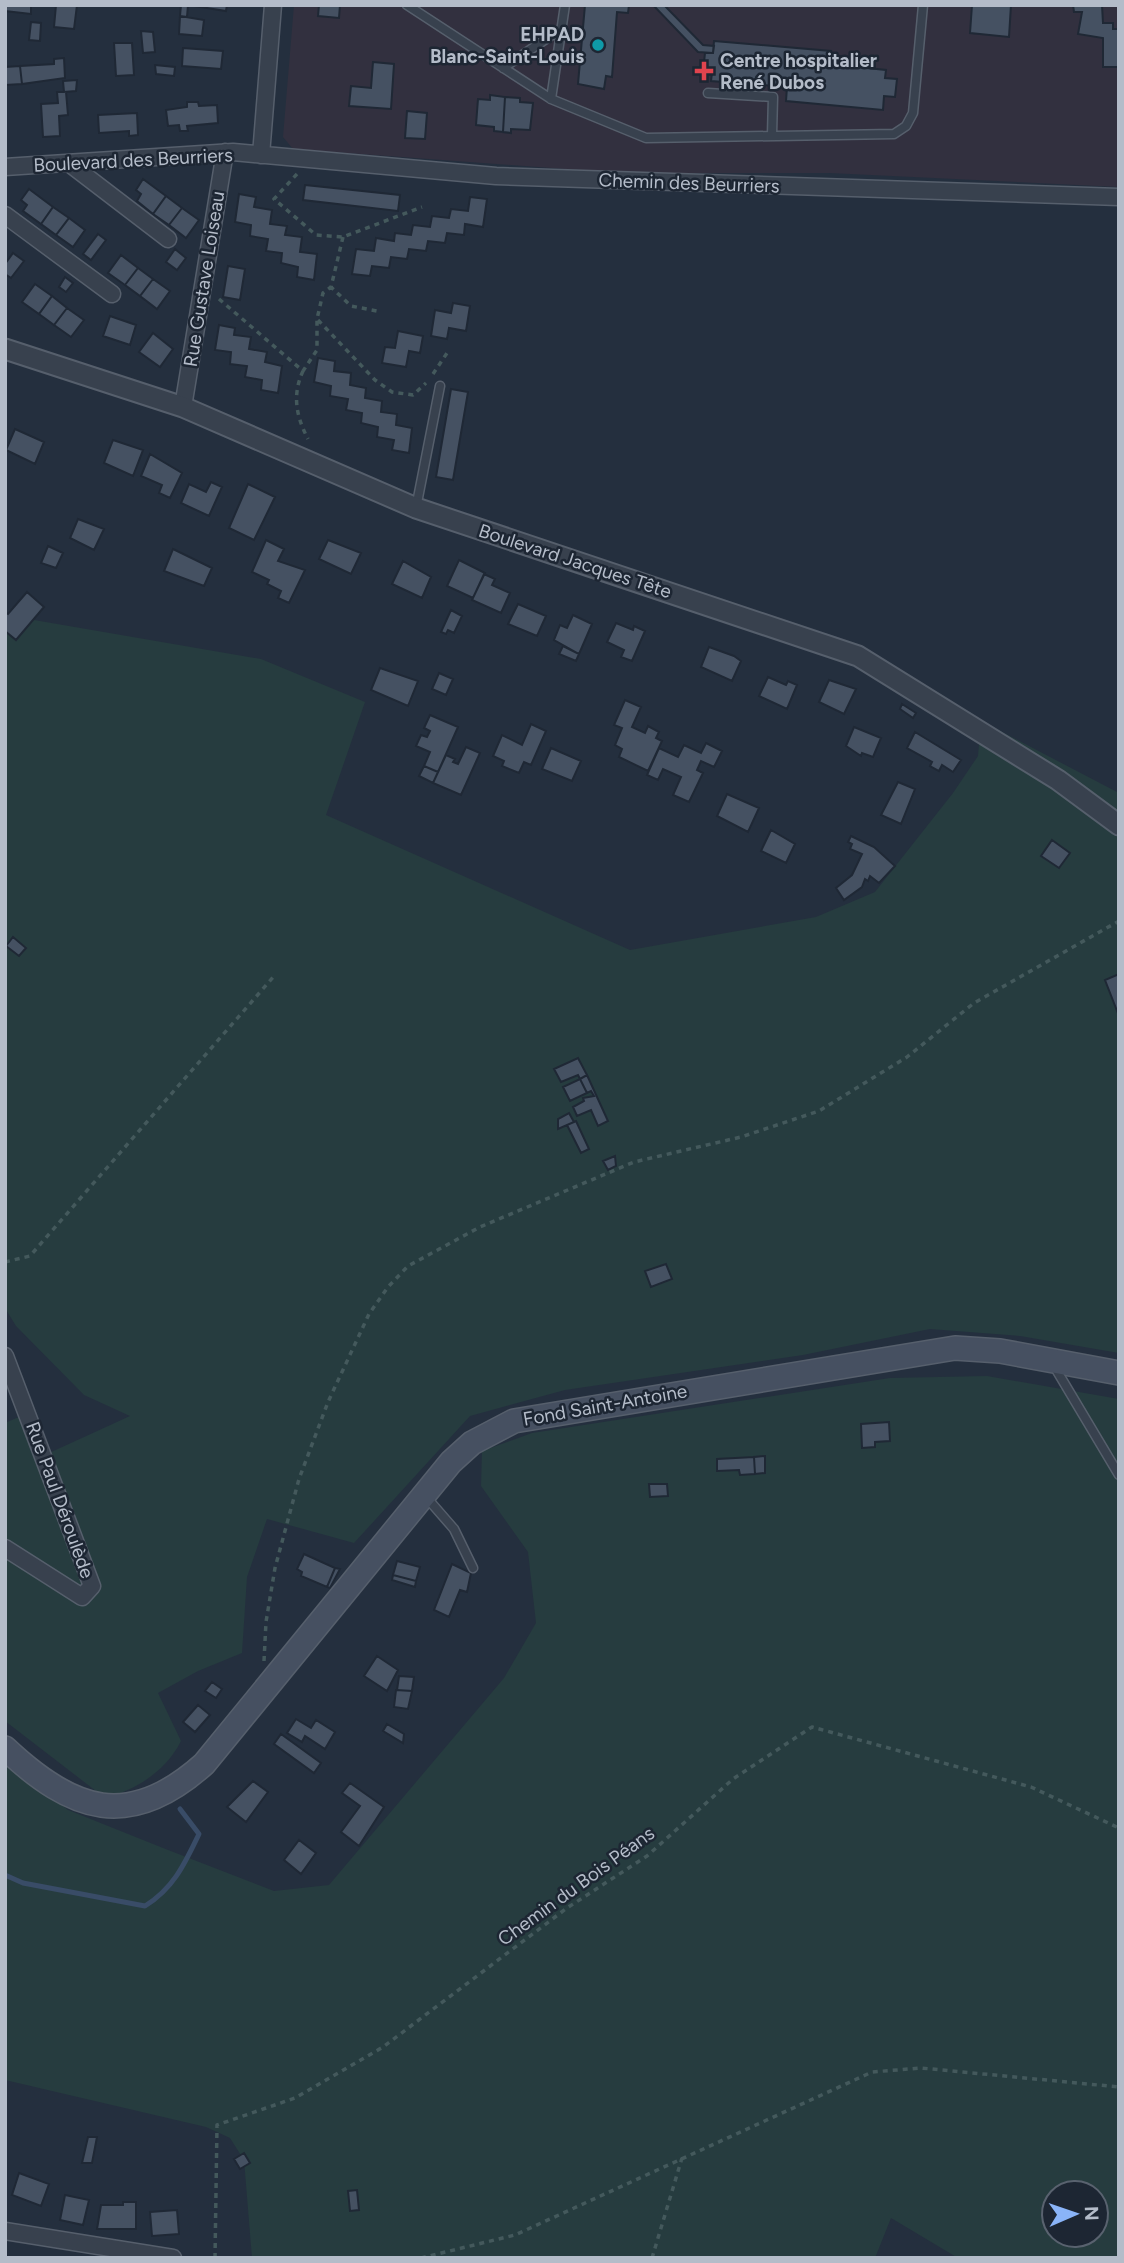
<svg xmlns="http://www.w3.org/2000/svg" width="1124" height="2263" font-family="Figtree,sans-serif">
<style>
.medical{fill:#32303f}
.green{fill:#263c3f;fill-rule:evenodd}
.lines{fill:none;stroke-linecap:round;stroke-linejoin:round}
.stream{stroke:#394c67;stroke-width:5}
.building{fill:#455162;stroke:#1f2835;stroke-width:2}
.service-casing{stroke:#565f6c;stroke-width:11}
.minor-casing{stroke:#565f6c;stroke-width:19}
.tertiary-casing{stroke:#565f6c;stroke-width:23}
.secondary-casing{stroke:#565f6c;stroke-width:26}
.path{stroke:#44595c;stroke-width:3.5;stroke-dasharray:5 5;stroke-linecap:butt}
.service{stroke:#38414e;stroke-width:8}
.minor{stroke:#38414e;stroke-width:16}
.tertiary{stroke:#38414e;stroke-width:19}
.secondary{stroke:#465061;stroke-width:23}
.culture-dot{fill:#0f9aa8;stroke:#1d2633;stroke-width:2.5}
.health-dot{fill:#e0444e;stroke:#1d2633;stroke-width:2.5}
.labels{text-anchor:middle;dominant-baseline:central;stroke-width:5;stroke-linejoin:round;paint-order:stroke}
.poi-label{font-size:19px;font-weight:bold;fill:#b4bcc9;stroke:#1d2633;text-anchor:end}
.street-label{font-size:19px;fill:#b4bcc9;stroke:#1d2633}
</style>
<rect width="100%" height="100%" fill="#242f3e"/>
<!-- medical -->
<path class="medical" d="M294,5H1119V187L829,173H619L293,149L283,137Z"/>
<!-- green -->
<path class="green" d="M5,615L261,659L365,702L326,815L630,950L816,917L875,892L953,793L978,756L981,721L1119,793V1353L1020,1336L930,1329L803,1355L565,1390L470,1416L354,1543L267,1519L247,1577L242,1653L198,1671L158,1693L181,1741C166,1771 136,1790 105,1798L5,1721V1423L21,1416L36,1459L130,1416L84,1395L16,1326L5,1308Z
M987,1376L1119,1399V2258H958L891,2218L875,2258H252L244,2160L230,2138L206,2127L5,2080V1759L68,1810L163,1848L274,1891L329,1885L504,1678L536,1623L528,1552L481,1486L482,1451L532,1433L890,1378ZM1054,2193H1096V2235H1054Z"/>
<g class="lines">
<!-- stream -->
<path class="stream" d="M5,1875L23,1883L145,1906C174,1888 185,1863 199,1834L180,1809"/>
</g>
<!-- building -->
<path class="building" d="M5,5H31V14L5,11Z
M56,5H77L74,29L54,27Z
M181,5H188L187,17L180,16Z
M188,5H227L226,11Z
M319,5H340L339,18L318,16Z
M585,5H629L628,13L617,12L612,77L606,76L604,89L578,84Z
M653,5H664L703,45L714,46L713,53L698,52Z
M972,5H1011L1009,37L970,33Z
M1073,5H1102L1103,23H1113V29H1119V67H1103V38L1078,34L1082,12H1074Z
M180,16L204,20L202,36L179,34Z
M31,22L41,23L40,41L29,40Z
M141,31L153,32L155,52L143,53Z
M714,41L831,51L829,64L886,70L885,78L897,79L895,97L884,96L883,110L786,101L787,87L711,81L712,73L703,72L705,53H713Z
M114,43H132L134,75L116,76Z
M183,48L223,51L221,69L182,66Z
M64,58L65,78L22,84L20,66L54,64V59Z
M373,62L394,64L391,109L349,106L351,86L371,88Z
M155,65L175,67L174,76L156,74Z
M20,66L22,84L5,85V67Z
M77,80L76,91L64,92L63,81Z
M57,92H66L68,115L59,116L60,136L43,137L41,104L58,103Z
M490,95L505,97L503,132L494,131V127L476,125L478,99L490,100Z
M505,97L520,98V102L533,103L530,130L511,129V133L503,132Z
M187,102H198L199,106L217,105L218,123L187,126L188,131H180L179,125L168,126L166,110L187,107Z
M407,111L427,113L425,139L405,138Z
M137,113L138,135L129,136V131L99,133L98,115Z
M143,179L166,196L153,214L137,201L141,194L136,190Z
M305,185L400,195L398,211L303,200Z
M29,189L53,207L41,224L23,211L27,205L21,200Z
M239,194L256,197L254,207L272,210L270,224L287,226L285,235L302,237L300,252L317,254L314,280L297,277L298,267L281,263L282,253L266,251L268,239L250,236L251,225L235,222Z
M166,196L182,208L169,225L153,214Z
M470,197L487,199L483,227L465,224L464,235L447,233L445,243L428,241L426,251L409,249L407,259L391,257L389,268L372,266L370,276L352,274L356,249L374,251L376,238L394,241L395,233L411,235L413,225L430,227L432,216L449,218L451,209L468,211Z
M53,207L69,218L56,235L41,224Z
M182,208L199,220L186,238L169,225Z
M69,218L85,230L73,247L56,235Z
M98,234L106,240L91,260L83,254Z
M175,249L186,258L177,270L166,262Z
M13,253L24,261L11,278L5,274V264Z
M121,255L138,268L125,285L108,273Z
M228,266L245,269L240,300L223,297Z
M138,268L153,279L140,296L125,285Z
M65,277L73,283L66,292L59,287Z
M153,279L170,291L157,309L140,296Z
M35,284L52,296L39,314L22,302Z
M52,296L67,308L54,325L39,314Z
M453,303L470,306L466,331L449,328L447,339L431,336L435,310L451,313Z
M67,308L84,320L71,337L54,325Z
M110,316L136,325L130,345L103,336Z
M219,325L235,328L234,335L251,337L249,349L267,352L265,362L282,366L278,393L261,390L262,380L245,377L247,366L230,364L231,352L215,350Z
M398,331L423,336L420,353L409,351L406,367L382,363L385,347L395,348Z
M153,333L173,349L160,367L139,352Z
M318,358L335,361L334,371L351,373L350,385L366,388L365,398L382,401L381,412L397,414L396,425L412,428L409,453L392,450L394,440L377,437L378,427L361,423L362,413L346,410L348,399L330,396L331,386L314,382Z
M451,389L468,392L453,480L436,477Z
M15,429L44,442L35,464L6,450Z
M113,440L143,450L133,476L104,463Z
M150,454L182,473L170,498L159,493L162,485L141,476Z
M211,482L222,487L209,516L181,503L189,484L206,492Z
M248,484L275,497L254,540L229,528Z
M78,519L104,529L94,550L70,538Z
M266,540L284,549L278,561L305,570L289,603L278,598L281,591L267,584L269,580L252,572Z
M328,540L361,553L351,574L319,559Z
M48,546L63,553L56,568L41,563Z
M173,549L212,568L204,586L164,571Z
M459,560L485,573L473,598L447,586Z
M403,561L431,577L422,598L392,584Z
M484,574L495,579L492,585L510,593L501,613L472,600Z
M27,592L44,607L16,640L5,631V612L8,614Z
M518,604L546,616L537,636L508,624Z
M451,610L462,616L454,633L448,630L446,634L441,632Z
M573,615L592,624L579,654L554,640L560,625L567,628Z
M616,623L633,630L634,626L645,631L632,661L621,657L624,650L607,642Z
M563,646L579,654L576,661L559,654Z
M709,647L734,656L741,661L732,681L701,667Z
M380,668L418,681L408,706L371,690Z
M439,673L453,679L446,695L432,689Z
M768,677L786,685L788,681L797,685L787,709L759,696Z
M829,680L856,689L844,714L819,702Z
M625,700L641,707L632,727L645,733L648,726L659,732L656,738L662,741L648,771L619,757L622,749L615,745L622,728L614,725Z
M902,704L916,713L913,718L900,709Z
M430,715L458,727L438,772L424,766L430,752L416,746L421,735L427,737L430,731L424,728Z
M531,724L546,731L531,765L524,762L519,773L502,766L504,761L493,756L502,735L522,745Z
M854,727L881,738L873,757L862,753L861,756L846,746Z
M915,732L961,760L953,772L942,765L939,771L930,766L932,762L907,748Z
M706,743L722,751L714,767L701,761L697,770L703,773L689,802L673,795L681,777L663,769L658,780L647,775L659,748L678,757L684,745L701,753Z
M466,747L480,753L461,795L433,783L446,755L455,759L453,762L458,764Z
M551,748L581,761L572,781L542,769Z
M424,766L438,772L433,783L419,776Z
M898,782L915,789L901,824L881,815Z
M727,794L759,808L748,832L717,816Z
M771,830L795,844L786,863L761,851Z
M851,836L874,847L895,866L879,883L870,876L868,881L865,879L862,887L844,900L836,888L852,875L862,854L850,849L852,844L848,842Z
M1052,840L1070,853L1059,868L1041,856Z
M13,937L26,948L19,956L6,946Z
M1119,974V1016L1105,980Z
M578,1058L587,1075L580,1079L578,1075L561,1082L554,1069Z
M587,1075L608,1121L598,1126L591,1110L577,1116L573,1107L584,1101L583,1098L594,1096L591,1091L587,1093L580,1079Z
M580,1079L587,1093L570,1101L563,1087Z
M569,1113L574,1122L558,1129V1119Z
M576,1121L589,1149L581,1153L567,1125Z
M615,1156L616,1166L608,1170L603,1161Z
M666,1264L672,1279L651,1287L645,1271Z
M889,1422L890,1441L875,1442V1447L862,1448L861,1424Z
M765,1456V1473L755,1474L754,1457Z
M754,1457L755,1474L740,1475L739,1470L717,1471V1459Z
M649,1484H667L668,1496L650,1497Z
M304,1554L335,1568L327,1587L301,1576L302,1572L297,1569Z
M397,1561L420,1567L416,1581L393,1575Z
M452,1564L471,1573L467,1592L460,1590L449,1617L434,1610Z
M335,1568L340,1569L330,1588L327,1587Z
M393,1575L416,1581L415,1587L392,1580Z
M377,1656L398,1670L387,1691L364,1676Z
M399,1676L414,1677L412,1691L397,1690Z
M212,1682L222,1689L216,1698L205,1691Z
M396,1690L412,1691L408,1709L394,1707Z
M198,1705L210,1715L195,1732L183,1722Z
M296,1719L311,1728L316,1720L335,1732L325,1749L305,1736L302,1742L287,1733Z
M387,1724L404,1734L403,1743L383,1731Z
M281,1734L321,1763L314,1773L274,1744Z
M253,1781L268,1792L246,1822L227,1807Z
M350,1783L384,1807L359,1846L341,1832L360,1806L342,1793Z
M299,1840L316,1853L301,1874L284,1860Z
M88,2137H97L92,2163H82Z
M244,2153L250,2163L240,2169L234,2159Z
M19,2173L49,2184L41,2206L12,2195Z
M357,2190L359,2210L350,2211L348,2191Z
M65,2195L89,2200L83,2225L60,2220Z
M123,2202H136V2229H97L101,2205H123Z
M177,2210L179,2234L152,2236L150,2212Z"/>
<g class="lines">
<!-- service casing -->
<g class="service-casing">
<path id="service" d="M407,5L551,99L646,138L894,134L906,126L913,113L923,5
M503,68L561,29
M708,93L773,97L772,135
M551,99L565,5
M416,508L440,386
M1054,1366L1119,1475
M427,1498L454,1529L473,1568"/>
</g>
<!-- minor casing -->
<g class="minor-casing">
<path id="minor" d="M261,155L273,5
M70,164L168,239
M5,167L233,152L496,176L1119,197
M5,215L112,294
M183,407L225,152
M5,1356L92,1586L82,1597L5,1548
M5,2231L173,2258"/>
</g>
<!-- tertiary casing -->
<g class="tertiary-casing">
<path id="tertiary" d="M5,349L183,407L416,508L858,656L1058,780L1119,825"/>
</g>
<!-- secondary casing -->
<g class="secondary-casing">
<path id="secondary" d="M5,1748C73,1812 129,1831 204,1764L451,1462L472,1443L514,1421L955,1348L1000,1351L1119,1373"/>
</g>
<!-- path -->
<path class="path" d="M297,174L274,199L316,235L343,237L422,207
M343,237L331,287L351,306L377,311
M219,299L303,371L317,350V319L323,293L331,287
M318,320L375,380L392,392L413,395L426,383
M303,371C292,395 296,416 308,439
M433,374L449,350
M5,1262L30,1256L275,975
M264,1661L266,1622L275,1568L299,1479L328,1402L369,1314L388,1287L408,1266L480,1227L634,1162L741,1137L819,1111L907,1057L974,1003L1119,921
M215,2258L217,2125L295,2098L383,2047L567,1908L647,1856L733,1779L812,1727L1031,1787L1119,1828
M421,2258L515,2235L872,2072L921,2068L1119,2087
M652,2258L682,2158"/>
<!-- service -->
<use href="#service" class="service"/>
<!-- minor -->
<use href="#minor" class="minor"/>
<!-- tertiary -->
<use href="#tertiary" class="tertiary"/>
<!-- secondary -->
<use href="#secondary" class="secondary"/>
</g>
<!-- markers -->
<circle class="culture-dot" cx="598" cy="45" r="7"/>
<path class="health-dot" d="M700.5 60.5h7v7h7v7h-7v7h-7v-7h-7v-7h7z"/>
<g class="labels">
<!-- poi labels -->
<g class="poi-label">
<text x="584" y="34">EHPAD<tspan x="584" dy="22">Blanc-Saint-Louis</tspan></text>
<text x="720" y="60" text-anchor="start">Centre hospitalier<tspan x="720" dy="22">René Dubos</tspan></text>
</g>
<!-- street labels -->
<g class="street-label">
<text transform="translate(133 160) rotate(-3)">Boulevard des Beurriers</text>
<text transform="translate(689 183) rotate(2)">Chemin des Beurriers</text>
<text transform="translate(204 279) rotate(-81)">Rue Gustave Loiseau</text>
<text transform="translate(575 561) rotate(18)">Boulevard Jacques Tête</text>
<text transform="translate(605 1405) rotate(-10)">Fond Saint-Antoine</text>
<text transform="translate(60 1500) rotate(70)">Rue Paul Déroulède</text>
<text transform="translate(576 1886) rotate(-36)">Chemin du Bois Péans</text>
</g>
</g>
<!-- border -->
<rect width="1124" height="2263" fill="none" stroke="#b4bcc9" stroke-width="14"/>
<!-- north arrow -->
<g transform="translate(1075 2214) rotate(88)"><circle r="33" fill="#1d2633" stroke="#59626f" stroke-width="2"/>
<path d="M0-5L12 26L0 18L-12 26Z" fill="#8ab4f8"/>
<text y="-10" font-size="19" font-weight="bold" text-anchor="middle" fill="#b4bcc9">N</text>
</g>
</svg>
